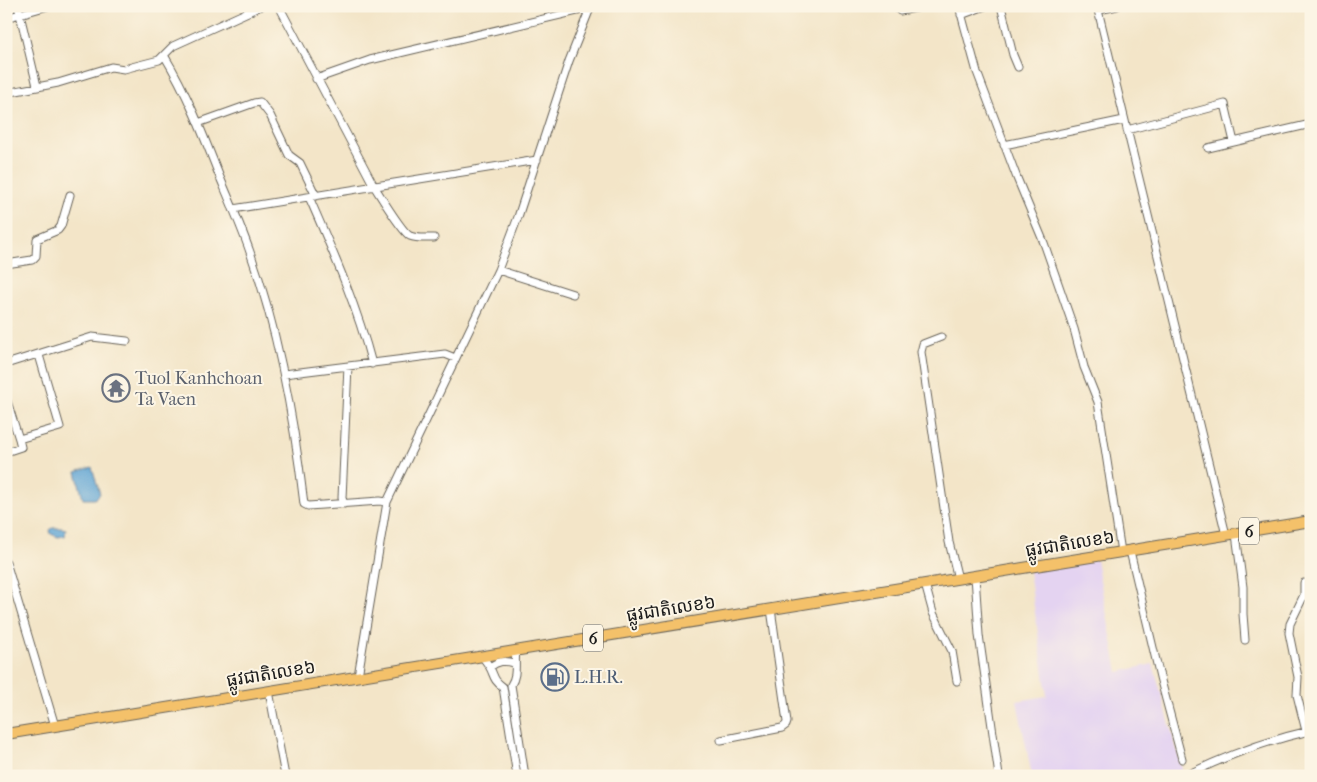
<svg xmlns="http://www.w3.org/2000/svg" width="1317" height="782" font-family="'IM FELL French Canon','Noto Sans Khmer',serif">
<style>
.built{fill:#e4d3f1}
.water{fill:#5ea4d4;stroke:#3d6078}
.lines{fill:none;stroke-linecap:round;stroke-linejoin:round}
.minor-casing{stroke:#676258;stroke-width:9}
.highway-casing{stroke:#676258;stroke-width:12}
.minor{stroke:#fff;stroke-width:7}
.highway{stroke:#f4c16a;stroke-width:10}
.labels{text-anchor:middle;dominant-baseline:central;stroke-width:4;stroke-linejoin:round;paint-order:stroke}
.shield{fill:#fcf5e5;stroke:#5f5d58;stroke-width:1}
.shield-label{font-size:16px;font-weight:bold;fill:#1c1c1c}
.worship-label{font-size:18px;fill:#5b616d;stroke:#fcf5e5;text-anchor:start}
.street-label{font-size:18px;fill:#1c1c1c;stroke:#fcf5e5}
.service-label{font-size:18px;fill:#4e5e75;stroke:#fcf5e5;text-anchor:start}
</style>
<rect width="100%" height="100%" fill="#fcf5e5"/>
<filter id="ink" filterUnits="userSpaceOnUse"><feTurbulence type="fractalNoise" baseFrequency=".02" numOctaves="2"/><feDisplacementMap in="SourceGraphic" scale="10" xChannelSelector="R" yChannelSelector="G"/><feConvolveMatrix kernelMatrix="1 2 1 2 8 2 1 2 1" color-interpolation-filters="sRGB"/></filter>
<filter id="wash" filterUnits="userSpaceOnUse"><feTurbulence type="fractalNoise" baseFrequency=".0096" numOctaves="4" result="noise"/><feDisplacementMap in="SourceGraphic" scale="20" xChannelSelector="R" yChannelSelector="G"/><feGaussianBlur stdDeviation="1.12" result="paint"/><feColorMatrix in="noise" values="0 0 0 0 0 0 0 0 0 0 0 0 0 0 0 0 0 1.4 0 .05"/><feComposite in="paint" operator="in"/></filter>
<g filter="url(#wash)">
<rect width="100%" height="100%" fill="#f3e5c8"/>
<!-- built -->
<path class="built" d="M1096,560L1118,672L1153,664L1184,776H1032L1017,701L1047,696L1029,571Z"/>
<!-- water -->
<path class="water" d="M92,467L100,494L95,499H83L76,472Z
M52,528H62L66,529L65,536L58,537L51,534L50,530Z"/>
</g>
<g filter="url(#ink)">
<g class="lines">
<!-- minor casing -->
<g class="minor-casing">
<path id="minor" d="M18,6L37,86
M279,6L374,186C380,195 402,232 410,236C417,239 427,238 434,238
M896,6L900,11L926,6
M959,6L977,72L1017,178L1044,243L1074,329L1084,367L1098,402L1121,552
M1001,6L1013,55L1018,67
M1097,6L1226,535
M1099,10L1117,6
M961,15L985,6
M6,18L48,6
M164,55C187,93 203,134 219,175C230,201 241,226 250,252C279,333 294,419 304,504L308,506L380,501L387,502
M316,79L370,60L590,8
M6,93L58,83L111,67L124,69L159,60L173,46L261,6
M198,123L254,103L260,102L270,115L289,155L300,163L316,196
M1127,130L1225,104L1234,142
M1004,145L1124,120
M1208,148L1311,124
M309,197C333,252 357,306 372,364
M233,209L537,160
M6,264L32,260L36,256L37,239L58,230L61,226L70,195
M498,270L573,294
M941,337L923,344L921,352L949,542L958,579
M6,364L92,337L127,341
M284,374L445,354L455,358
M6,398L19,439
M6,452L21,447L19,439L60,427L39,355
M344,504L342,498L348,366
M1236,534L1243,587V614L1245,640
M1130,551L1160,677L1182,759
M6,562L55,726
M975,576L979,635L999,776
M1304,583V595L1290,624L1289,633L1298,677L1297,695L1306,731
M925,584L933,613L952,651L957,681
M516,651C514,664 518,674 511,685L525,776
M482,656C484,659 487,663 489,666C495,676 492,679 503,687L517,776
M490,667C498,661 504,660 514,663
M358,676L387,502L498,270L518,217L569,61L591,6
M269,691L285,776
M721,740L782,728L786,725L787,722L771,609
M1187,775C1228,755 1265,741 1309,731"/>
</g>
<!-- highway casing -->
<g class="highway-casing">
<path id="highway" d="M6,734L1311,521"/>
</g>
<!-- minor -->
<use href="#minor" class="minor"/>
<!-- highway -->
<use href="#highway" class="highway"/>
</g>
</g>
<!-- icons -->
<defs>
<g id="temple-ring" transform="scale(1.4375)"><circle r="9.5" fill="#fcf5e5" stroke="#6b7280" stroke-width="1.5"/><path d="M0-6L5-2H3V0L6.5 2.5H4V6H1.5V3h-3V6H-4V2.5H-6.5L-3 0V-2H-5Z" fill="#6b7280"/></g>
<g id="fuel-ring" transform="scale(1.4375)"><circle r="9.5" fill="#fcf5e5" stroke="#5c6f8a" stroke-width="1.5"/><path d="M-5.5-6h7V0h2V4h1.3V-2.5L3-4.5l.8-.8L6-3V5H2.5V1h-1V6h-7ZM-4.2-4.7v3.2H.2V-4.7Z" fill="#5c6f8a"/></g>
</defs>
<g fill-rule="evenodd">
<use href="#temple-ring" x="116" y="388"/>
<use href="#fuel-ring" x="555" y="677"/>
</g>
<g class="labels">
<!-- shield labels -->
<g class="shield">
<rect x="1239" y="517.5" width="20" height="27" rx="4"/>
<rect x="583" y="624.5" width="20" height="27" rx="4"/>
</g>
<g class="shield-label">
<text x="1249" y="531">6</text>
<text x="593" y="638">6</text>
</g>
<!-- worship labels -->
<g class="worship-label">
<text x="135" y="378">Tuol Kanhchoan<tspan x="135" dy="21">Ta Vaen</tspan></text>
</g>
<!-- street labels -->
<g class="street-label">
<text transform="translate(1070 544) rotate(-9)">ផ្លូវជាតិលេខ៦</text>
<text transform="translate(671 609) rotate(-9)">ផ្លូវជាតិលេខ៦</text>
<text transform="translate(271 674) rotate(-9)">ផ្លូវជាតិលេខ៦</text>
</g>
<!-- service labels -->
<g class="service-label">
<text x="574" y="677">L.H.R.</text>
</g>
</g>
<!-- margin -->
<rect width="1317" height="782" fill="none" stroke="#fcf5e5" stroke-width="25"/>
</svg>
